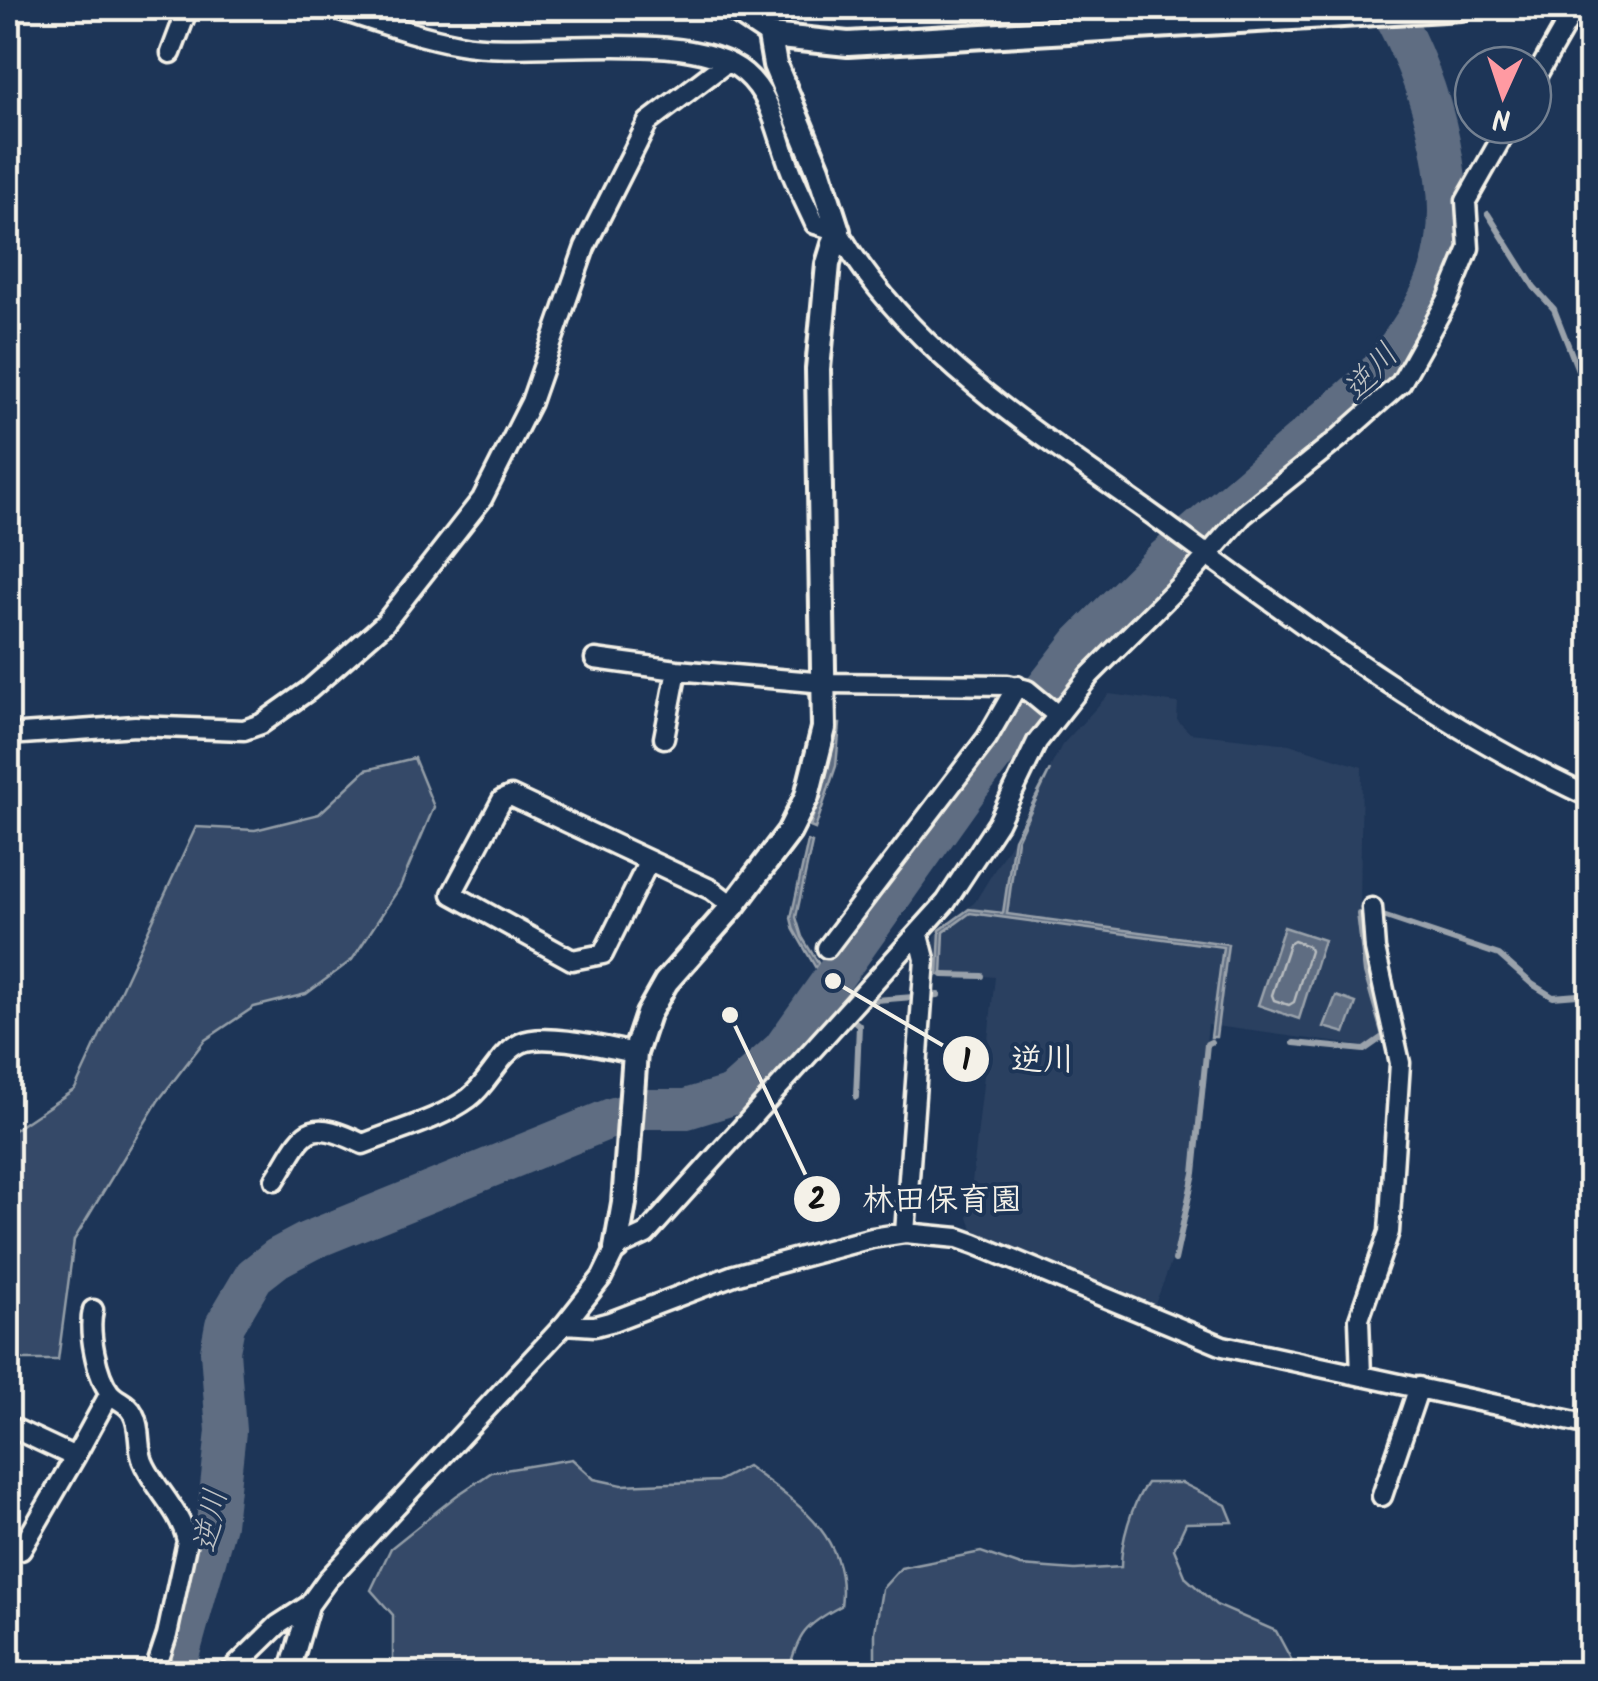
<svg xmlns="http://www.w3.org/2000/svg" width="1598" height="1681" font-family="Kalam,'Klee One',sans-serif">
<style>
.built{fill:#2a4060}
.green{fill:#354a67;stroke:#949ea8;stroke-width:2.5}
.water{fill:#5e6d82;stroke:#9aa2ab;stroke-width:2.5}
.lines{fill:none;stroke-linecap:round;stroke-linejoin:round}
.shore{stroke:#b8bcbf;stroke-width:2.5}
.stream{stroke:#9aa2ab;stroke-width:6}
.river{stroke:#5e6d82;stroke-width:40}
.minor-casing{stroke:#f4f1e8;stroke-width:25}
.tertiary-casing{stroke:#f4f1e8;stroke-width:30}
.minor{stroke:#1d3557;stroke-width:18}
.tertiary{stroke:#1d3557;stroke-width:22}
.labels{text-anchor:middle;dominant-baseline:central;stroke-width:8;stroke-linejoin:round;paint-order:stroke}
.water-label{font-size:32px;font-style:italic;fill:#c0c3c4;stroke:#1d3557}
.leader{fill:none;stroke:#f4f1e8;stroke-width:4}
.callout-dot{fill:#f4f1e8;stroke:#1d3557;stroke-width:4}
.mark-label{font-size:30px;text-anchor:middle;font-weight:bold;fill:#111}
.callout-label{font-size:32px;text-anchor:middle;font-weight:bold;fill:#f4f1e8;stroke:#1d3557;stroke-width:8;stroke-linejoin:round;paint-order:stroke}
</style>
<rect width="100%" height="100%" fill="#1d3557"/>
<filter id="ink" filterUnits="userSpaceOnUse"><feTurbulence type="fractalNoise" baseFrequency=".01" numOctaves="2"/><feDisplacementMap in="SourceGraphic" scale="20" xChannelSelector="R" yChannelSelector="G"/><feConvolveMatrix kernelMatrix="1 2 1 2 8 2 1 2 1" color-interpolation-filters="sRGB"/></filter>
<g filter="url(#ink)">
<!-- built -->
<path class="built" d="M1109,694L1178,703L1177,720L1190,733L1289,744L1362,767L1360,909L1370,968L1388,1033L1369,1047L1208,1025L1191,1171L1172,1260L1152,1312L1112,1298L1095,1283L976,1235L968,1218L995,977L933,972L935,936L975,902L1012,841L1062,745Z"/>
<!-- green -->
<path class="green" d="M414,758L434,807L400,887L352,960L306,994L254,1007L205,1040L158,1101L74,1240L58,1360H8V1134L75,1089L196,827L255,830L319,814L366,770Z
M572,1459L594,1479L622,1485L718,1481L747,1466C797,1503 850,1536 841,1606C805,1625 798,1634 788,1673H381L393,1664V1615L371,1590L391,1548L456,1496L492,1472Z
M1147,1483H1182L1226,1505L1233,1522L1186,1523L1174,1549L1186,1578L1216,1605L1276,1631L1292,1661L1267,1674L875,1673V1632L882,1589L901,1568L981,1552L1021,1566L1075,1570L1121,1567C1121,1542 1131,1505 1147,1483Z"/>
<!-- water -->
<path class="water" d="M834,724H840L836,766L815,829L810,827L829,762Z
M1050,770L1017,840L1007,914L1228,944L1216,1037H1211L1223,947L970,913L944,932L942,975H938L940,930L969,909L1003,913L1014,839Z
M808,841L812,843L796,917L802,937L818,963L817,970L794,930L791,918Z
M1284,927L1324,940L1299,1019L1258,1005Z
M1336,996L1356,1003L1345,1033L1324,1027Z"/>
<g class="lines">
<!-- shore -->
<path class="shore" d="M1294,941L1308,946L1310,951L1294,1002L1289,1005L1274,1000L1272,995L1289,944Z"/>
<!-- stream -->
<path class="stream" d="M1442,152L1461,182
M1488,214L1534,287L1554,309L1585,388L1590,393
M809,691L815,704
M1002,742L1004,744
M1380,915L1499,955L1532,984L1553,997L1590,994
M943,975L982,976
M826,976L849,994
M864,1001L938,995
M853,1020L859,1025L856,1097
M1294,1043L1364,1050L1384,1036L1366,973L1359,914
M1175,1260L1194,1173L1207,1044L1211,1042"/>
<!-- river -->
<path class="river" d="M174,1674L216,1524L226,1431L220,1351L225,1325L254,1276L277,1258L309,1241L614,1117L645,1109H686L732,1095L782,1050L971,784L1080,644L1165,559L1369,383C1394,354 1417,324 1433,288C1470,207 1431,80 1389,8"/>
<!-- minor casing -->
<g class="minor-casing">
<path id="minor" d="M334,8C375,21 416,36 459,44C528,58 690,25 745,73C773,97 777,135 790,168C797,187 807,206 815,224L838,231C912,357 1042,435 1157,518C1295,619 1435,726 1590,797
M728,8L770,36
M171,53L188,8
M1533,82L1575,8
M595,659L677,670L825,683L1008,685L1027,690L1056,714
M8,735L135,726L244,730L261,724L309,690L384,624L482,499L531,402L585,247L648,122L727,62
M664,738L677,670
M649,861L603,954L572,960L452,894L502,800L511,796L712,890L733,906
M827,948L987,738L1017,686
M275,1180C305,1132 304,1115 363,1144C397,1130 439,1120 469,1098C489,1083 499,1054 521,1043C544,1032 609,1048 635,1053
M905,1233L925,959L919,935
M93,1310C88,1331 96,1375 110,1393C117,1401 128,1403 133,1413C142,1429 136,1450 145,1466C158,1492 181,1512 187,1541L167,1635L154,1674
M565,1324L595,1326L610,1322L734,1275L872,1238L905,1233L958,1238L975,1244L1223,1346L1590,1425
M1361,1376L1359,1319L1389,1232L1400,1063L1375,949L1372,908
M8,1431L15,1429L75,1457L110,1393
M1382,1496L1419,1387
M21,1550L75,1457
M228,1674L278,1625L309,1605
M289,1674L309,1605L327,1580L565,1324L602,1277L616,1248L646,1234L946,902L998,823L1037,742L1090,675L1191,574L1243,515L1339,438L1401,383L1448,299L1469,248L1466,201L1509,125"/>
</g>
<!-- tertiary casing -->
<g class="tertiary-casing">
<path id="tertiary" d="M616,1248L624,1203L635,1053L648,1014L666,982L733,906L789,832L807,796L824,728L818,369L828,264L838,231L818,169L775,65L770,36L848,44L1461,8"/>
</g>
<!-- minor -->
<use href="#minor" class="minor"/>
<!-- tertiary -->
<use href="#tertiary" class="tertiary"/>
</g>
</g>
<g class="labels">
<!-- water labels -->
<g class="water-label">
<text transform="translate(1372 373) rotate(-48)">逆川</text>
<text transform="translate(212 1521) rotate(-79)">逆川</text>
</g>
</g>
<!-- callouts -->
<path class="leader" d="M833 981L966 1059M730 1015L817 1199"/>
<g class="callout-dot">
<circle cx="833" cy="981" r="10"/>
<circle cx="730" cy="1015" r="10"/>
<circle cx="966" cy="1059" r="25"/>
<circle cx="817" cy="1199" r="25"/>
</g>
<g class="mark-label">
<text x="966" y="1070">1</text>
<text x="817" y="1209">2</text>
</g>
<g class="callout-label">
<text x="1043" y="1070">逆川</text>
<text x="942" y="1210">林田保育園</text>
</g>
<!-- margin -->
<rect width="1598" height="1681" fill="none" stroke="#1d3557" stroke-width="40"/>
<rect x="20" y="20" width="1558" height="1641" fill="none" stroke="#f4f1e8" stroke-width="4" filter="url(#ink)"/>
<!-- north arrow -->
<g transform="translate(1503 95) rotate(183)"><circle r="48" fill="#1d3557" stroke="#738091" stroke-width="2.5"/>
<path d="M0-8L18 38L0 25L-18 38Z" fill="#ff9aa2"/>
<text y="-15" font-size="28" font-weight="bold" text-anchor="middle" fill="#f4f1e8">N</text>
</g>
</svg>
